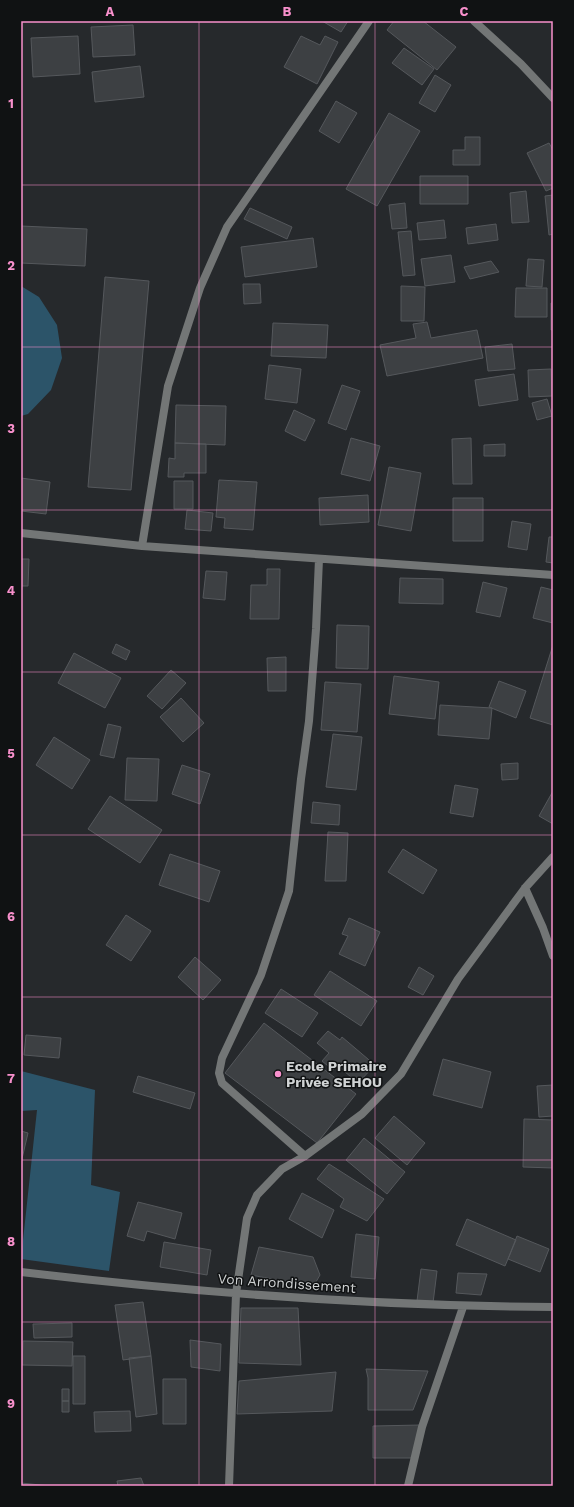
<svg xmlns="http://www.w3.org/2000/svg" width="574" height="1507" font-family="'Work Sans',sans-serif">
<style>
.green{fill:#2c5469}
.building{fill:#3d4043;stroke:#55585c}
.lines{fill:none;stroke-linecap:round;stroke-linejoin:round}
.street{stroke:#737676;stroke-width:8}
.grid{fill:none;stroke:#f890cc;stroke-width:1;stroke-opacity:0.55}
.poi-dot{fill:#f890cc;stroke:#101213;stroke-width:1.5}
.labels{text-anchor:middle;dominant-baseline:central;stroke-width:3;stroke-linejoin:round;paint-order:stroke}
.poi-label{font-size:14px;font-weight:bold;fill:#d0d3d4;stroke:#101213;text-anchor:start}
.street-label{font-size:14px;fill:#d0d3d4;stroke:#101213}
.neatline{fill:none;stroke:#f890cc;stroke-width:1.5}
.grid-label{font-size:13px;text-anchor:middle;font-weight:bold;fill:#f890cc}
</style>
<rect width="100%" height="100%" fill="#26292c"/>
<!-- green -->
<path class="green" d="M21,286L39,297L57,325L62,358L51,390L28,414L21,416Z
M21,1071L95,1090L91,1185L120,1192L109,1271L21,1259L37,1110L21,1111Z"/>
<!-- building -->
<path class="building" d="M322,21H348L341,32Z
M394,21H423L456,47L437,70L387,30Z
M133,25L135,55L93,57L91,27Z
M78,36L80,74L33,77L31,38Z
M301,36L320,45L325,36L338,42L317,84L284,67Z
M404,48L434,69L422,85L392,63Z
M140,66L144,97L95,102L92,72Z
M435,75L451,85L435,112L419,103Z
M336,101L357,113L339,143L319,131Z
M389,113L420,131L377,206L346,189Z
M465,137H480V165H453V150H465Z
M549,143L553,150V188L546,191L527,153Z
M420,176H468V204H420Z
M526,191L529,222L512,223L510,193Z
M553,195V234L549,235L545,196Z
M405,203L407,228L392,229L389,205Z
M250,208L292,227L287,239L244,219Z
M444,220L446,238L419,240L417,223Z
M496,224L498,240L468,244L466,228Z
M21,226L87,229L85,266L21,263Z
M411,231L415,275L403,276L398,232Z
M313,238L317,267L245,277L241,247Z
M451,255L455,282L425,286L421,259Z
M528,259L544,260L542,287L526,286Z
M491,261L499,272L470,279L464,267Z
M105,277L149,281L131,490L88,487Z
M243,284H260L261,303L244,304Z
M401,286L425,287L424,321H401Z
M516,288H547V317H515Z
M551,303H553V330H551Z
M427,322L431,338L477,330L483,358L387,376L380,345L416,338L413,324Z
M273,323L328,325L326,358L271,356Z
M512,344L515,369L488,371L485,347Z
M269,365L301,369L297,403L265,399Z
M551,369L552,396L529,397L528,370Z
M514,374L518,400L479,406L475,380Z
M342,385L360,391L346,430L328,423Z
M547,399L552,416L537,420L532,403Z
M176,405L226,406L225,445L175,443Z
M294,410L315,420L305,441L285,431Z
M351,438L380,446L370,481L341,474Z
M471,438L472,484H453L452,439Z
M175,443L206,444V473H184V477H168L169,458L175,459Z
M505,444V456H484V445Z
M389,467L421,473L411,531L378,525Z
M21,478L50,482L46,514L21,511Z
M219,480L257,482L253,530L224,528L225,518L216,517Z
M174,481H193V509H174Z
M368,495L369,522L320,525L319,498Z
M453,498H483V541H453Z
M187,510L213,513L211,531L185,529Z
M512,521L531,524L527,550L508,547Z
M549,537H553V563L546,562Z
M21,559H29L28,586H21Z
M267,569H280L279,619H250L251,585H267Z
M206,571L227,572L225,600L203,598Z
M400,578L443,579V604L399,603Z
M483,582L507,588L500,617L476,612Z
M541,587L553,590V623L533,618Z
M337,625L369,626L368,669L336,668Z
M116,644L130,651L126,660L112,653Z
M553,645V725L530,718Z
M74,653L121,678L105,708L58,683Z
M286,657V691H268L267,658Z
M171,670L186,683L162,709L147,696Z
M394,676L439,682L435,719L389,714Z
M499,681L526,691L516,718L489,707Z
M325,682L361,684L357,732L321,730Z
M181,698L204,723L183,742L160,717Z
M440,705L492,708L489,739L438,735Z
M108,724L121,727L114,758L100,755Z
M333,734L362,737L356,790L326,787Z
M54,737L90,760L72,789L36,765Z
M127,758L159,759L157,801L125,800Z
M518,763V779L502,780L501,764Z
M182,765L210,774L200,804L172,794Z
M455,785L478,789L473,817L450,813Z
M553,791V824L539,816Z
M110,796L162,830L140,863L88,829Z
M313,802L340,805L339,825L311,823Z
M328,832L348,833L346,881H325Z
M403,849L437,870L423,894L388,872Z
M170,854L220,871L209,902L159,885Z
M126,915L151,931L131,961L106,945Z
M349,918L380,932L365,966L339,954L348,936L342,934Z
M195,957L221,980L203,1000L178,977Z
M419,967L434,976L423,995L408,987Z
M330,971L377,1001L361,1026L314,995Z
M281,989L318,1013L302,1037L265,1013Z
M264,1023L356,1094L317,1143L225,1073Z
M328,1031L340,1040L342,1037L375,1065L358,1083L337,1065L333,1070L322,1061L329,1053L317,1043Z
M26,1035L61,1038L59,1058L24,1055Z
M443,1059L491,1072L482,1108L433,1095Z
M138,1076L195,1093L190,1109L133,1092Z
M553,1085V1116L539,1117L537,1086Z
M394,1116L425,1143L407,1165L375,1138Z
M524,1119L553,1120V1168L523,1167Z
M21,1131L28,1133L21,1163Z
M364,1138L405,1172L387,1194L346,1160Z
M329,1164L384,1199L367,1221L340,1207L344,1199L317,1179Z
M302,1193L334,1210L322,1238L289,1219Z
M138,1202L182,1213L175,1239L147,1231L144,1241L127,1236Z
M467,1219L516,1240L505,1266L456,1245Z
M356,1234L379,1237L375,1279L351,1277Z
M517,1236L549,1249L540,1272L508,1259Z
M164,1242L211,1250L207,1275L160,1267Z
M259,1247L313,1257L320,1275L313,1287L251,1275Z
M421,1269L437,1271L433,1303L417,1301Z
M458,1273L487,1274L481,1295L456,1293Z
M143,1302L151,1356L123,1360L115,1305Z
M241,1308H298L301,1365L239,1363Z
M72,1323V1337L34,1338L33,1324Z
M190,1340L221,1344L220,1371L191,1367Z
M23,1341L73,1342L72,1366L22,1365Z
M73,1356H85V1404H73Z
M151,1356L157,1414L136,1417L129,1358Z
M366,1369L428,1371L413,1410H368V1378Z
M336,1372L332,1411L237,1414L239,1381Z
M163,1379H186V1424H163Z
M62,1389H69V1401H62Z
M62,1401H69V1412H62Z
M130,1411L131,1431L95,1432L94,1412Z
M421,1425L413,1458H373V1426Z
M141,1478L144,1486H118L117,1481Z
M21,1483L50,1486H21Z"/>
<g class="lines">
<!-- street -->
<path class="street" d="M474,21L521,64L553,98
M21,533L142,546L553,575
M142,546L168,386L200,288L227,227L369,21
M525,888L543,928L553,956
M305,1156L222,1083L219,1073L222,1058L261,975L289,891L301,779L309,721L316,629L319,559
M21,1272C198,1293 375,1306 553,1307
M229,1486L236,1294L247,1218L257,1195L282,1169L305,1156L362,1114L401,1074L458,979L525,888L553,857
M408,1486L422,1427L463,1307"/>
</g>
<!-- grid -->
<path class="grid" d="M199,21V1486M375,21V1486M21,185H553M21,347H553M21,510H553M21,672H553M21,835H553M21,997H553M21,1160H553M21,1322H553"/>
<!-- markers -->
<circle class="poi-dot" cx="278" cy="1074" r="4"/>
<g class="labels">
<!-- poi labels -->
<g class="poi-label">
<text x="286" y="1066">Ecole Primaire<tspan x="286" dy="16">Privée SEHOU</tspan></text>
</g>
<!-- street labels -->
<g class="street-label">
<text transform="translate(287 1283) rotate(4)">Von Arrondissement</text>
</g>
</g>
<!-- border -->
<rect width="574" height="1507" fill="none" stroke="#101213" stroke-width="44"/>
<rect x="22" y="22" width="530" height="1463" class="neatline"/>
<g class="grid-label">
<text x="110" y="16">A</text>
<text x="287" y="16">B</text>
<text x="464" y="16">C</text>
<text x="11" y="108">1</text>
<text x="11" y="270">2</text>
<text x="11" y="433">3</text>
<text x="11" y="595">4</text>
<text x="11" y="758">5</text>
<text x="11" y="921">6</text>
<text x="11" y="1083">7</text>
<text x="11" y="1246">8</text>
<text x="11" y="1408">9</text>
</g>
</svg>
